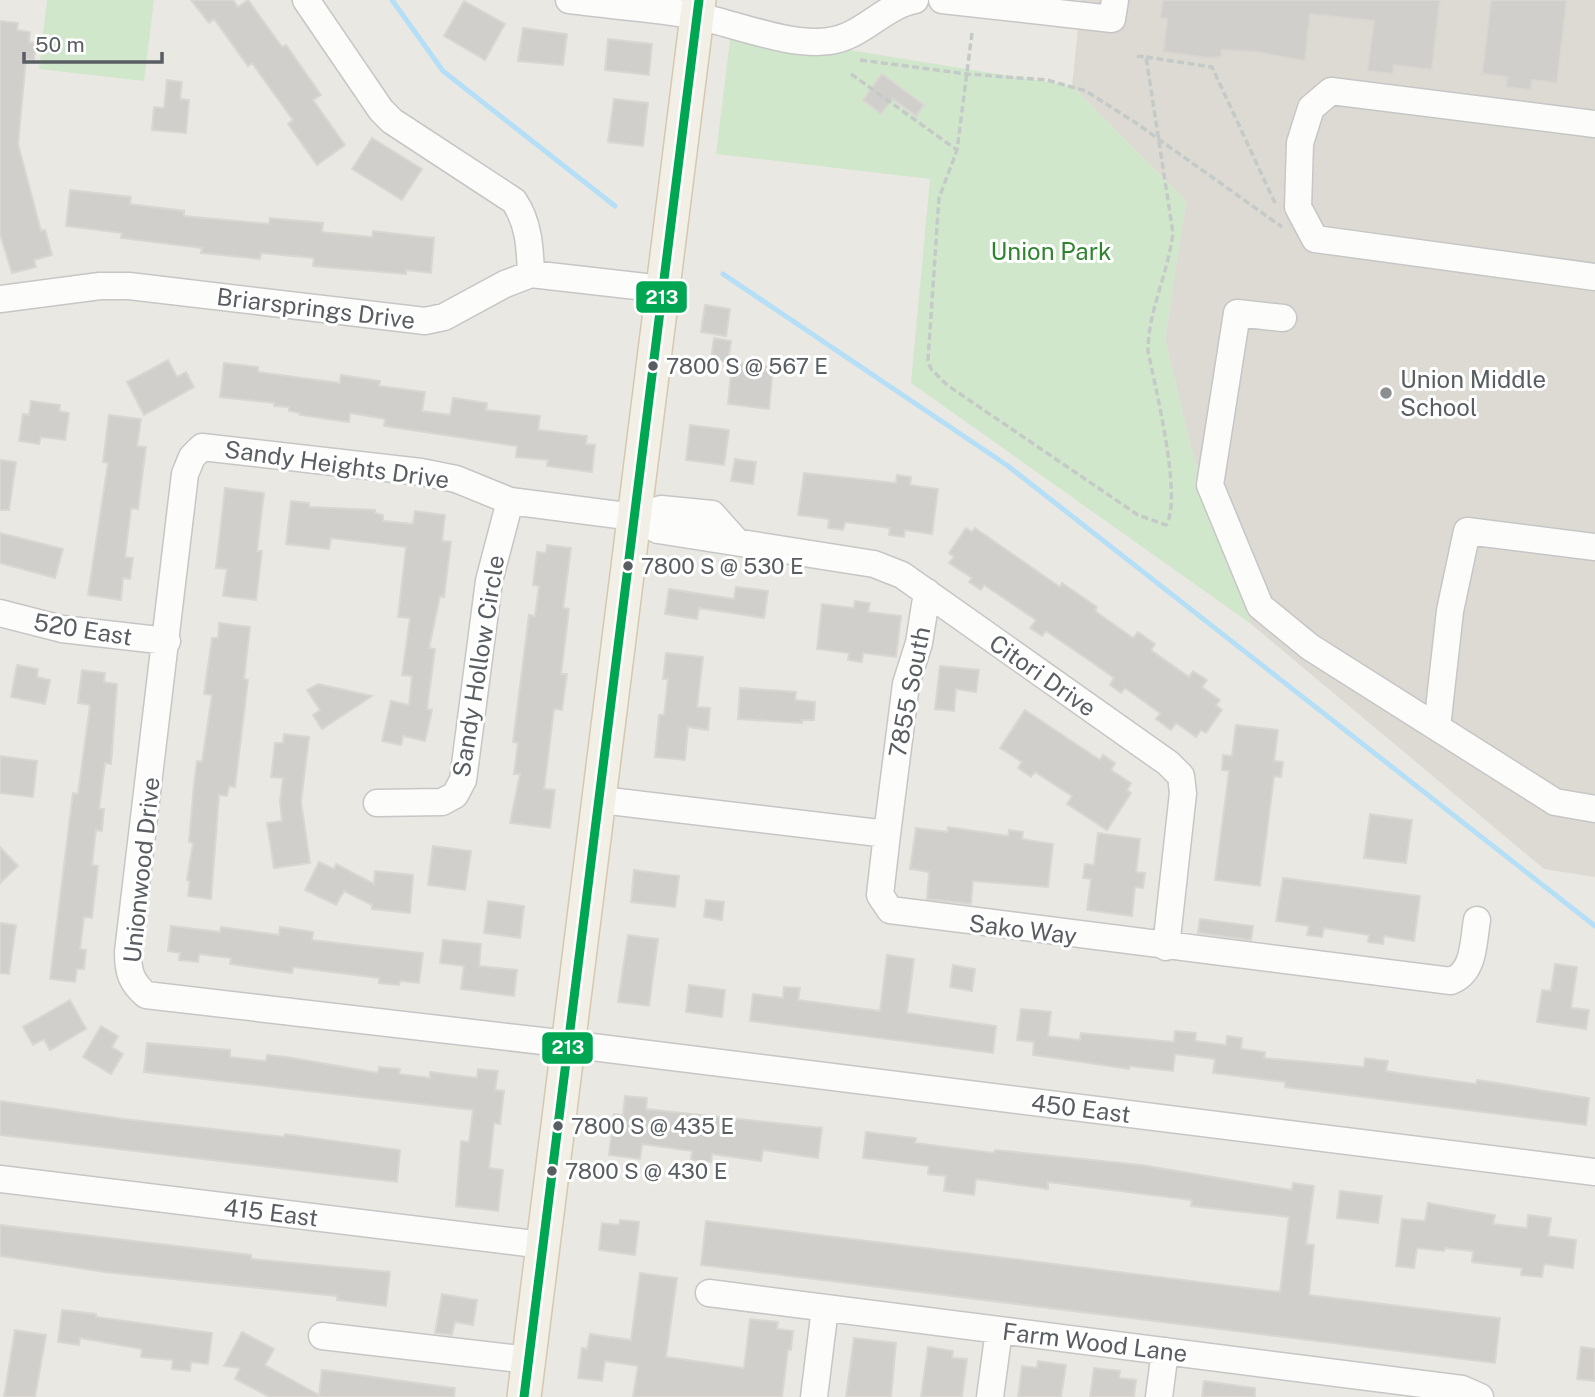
<svg xmlns="http://www.w3.org/2000/svg" width="1595" height="1397" font-family="'Public Sans',sans-serif">
<style>
.education{fill:#dddad3}
.green{fill:#d1e7cc}
.lines{fill:none;stroke-linecap:round;stroke-linejoin:round}
.stream{stroke:#b5dff7;stroke-width:5}
.building{fill:#d0cfcc;stroke:#dad7d2;stroke-width:2}
.minor-casing{stroke:#c6c6c6;stroke-width:29}
.major-casing{stroke:#d4c8af;stroke-width:36}
.path{stroke:#c4cac7;stroke-width:3.5;stroke-dasharray:7 3.5;stroke-linecap:butt}
.minor{stroke:#fcfcfb;stroke-width:26}
.major{stroke:#f2efe6;stroke-width:33}
.bus-1-casing{stroke:#fff;stroke-width:14}
.bus-1{stroke:#00a651;stroke-width:9}
.bus-dot{fill:#595e62;stroke:#fff;stroke-width:2.5}
.poi-dot{fill:#8c8e8f;stroke:#fff;stroke-width:2.5}
.labels{text-anchor:middle;dominant-baseline:central;stroke-width:6;stroke-linejoin:round;paint-order:stroke}
.bus-label{font-size:22px;fill:#595e62;stroke:#fff;text-anchor:start}
.park-label{font-size:24px;fill:#30842e;stroke:#fff}
.street-label{font-size:24px;fill:#595e62;stroke:#fff}
.poi-label{font-size:24px;fill:#595e62;stroke:#fff;text-anchor:start}
.line-badge{stroke:#fff;stroke-width:2.5}
.badge-label{font-size:19px;text-anchor:middle;font-weight:bold;fill:#fff}
</style>
<rect width="100%" height="100%" fill="#eae8e3"/>
<!-- education -->
<path class="education" d="M1081,0H1595V877L1544,869L1251,624L1191,448L1165,339L1186,201L1072,86Z"/>
<!-- green -->
<path class="green" d="M47,0H154L144,81L39,69Z
M731,31L1072,86L1186,201L1165,339L1191,448L1251,624L911,383L930,179L716,154Z"/>
<g class="lines">
<!-- stream -->
<path class="stream" d="M392,0L443,71L615,206
M723,274L1008,466L1595,926"/>
</g>
<!-- building -->
<path class="building" d="M191,0H233L238,7L248,0L282,47L286,45L321,95L313,100L345,145L317,165L288,124L293,120L252,63L248,66L214,19L209,23Z
M1163,0H1440L1432,70L1394,65L1393,74L1367,71L1374,21L1310,14L1305,61L1256,52L1222,50L1221,57L1209,58L1163,52L1167,19L1160,18Z
M1491,0H1567L1557,83L1532,80L1531,90L1506,87L1507,77L1482,74Z
M464,1L505,24L485,60L444,36Z
M0,21L18,23L17,30L30,32L29,42L36,43L34,60L26,59L18,144L41,231L45,230L52,255L34,260L36,267L12,273L0,234Z
M523,28L567,34L563,65L518,61Z
M608,39L652,44L649,75L605,70Z
M882,74L924,105L916,116L893,99L881,114L863,100Z
M167,80L182,82L180,99L189,100L186,133L152,130L154,107L164,108Z
M614,99L648,103L643,146L608,142Z
M372,138L422,169L402,200L352,169Z
M70,190L131,197L130,204L184,211V216L269,224L270,218L323,223L322,232L372,237L373,231L434,238L431,273L406,270V274L313,266L314,258L261,253L260,259L201,253L202,248L121,238L122,233L66,226Z
M705,305L730,309L726,336L701,332Z
M714,338L731,341L728,362L711,359Z
M168,360L177,377L186,372L194,387L144,415L127,382Z
M732,362L773,367L769,409L728,404Z
M224,363L258,367V372L340,383L341,375L380,381L379,386L425,392L422,411L450,415L453,398L487,403L486,410L540,416L538,430L587,436L586,444L595,445L592,472L547,466L548,460L516,457L517,446L384,426L385,419L350,413L349,422L300,415V413L289,411V407L274,406V403L220,397Z
M31,401L60,405L59,411L69,413L65,440L41,437L39,444L19,441L23,414L29,415Z
M109,415L141,419L137,446L146,447L138,509L131,508L125,557L133,558L130,579L123,578L121,600L88,595L108,463L103,462Z
M690,425L729,430L724,465L686,460Z
M735,459L756,462L753,484L731,481Z
M0,460L16,462L9,510H0Z
M804,473L896,483L897,475L911,477L910,485L938,489L932,534L905,530L904,537L889,535L890,528L845,522L843,530L828,528L829,519L798,515Z
M225,488L264,493L257,551H262L256,600L223,596L227,569L216,568Z
M291,501L309,503V507L375,510V513L383,515V521L413,524L415,511L445,515L442,541L451,542L444,597L440,596L429,648L435,649L427,709L432,710L425,741L403,736L401,745L382,741L391,701L409,705L412,676L402,675L410,618L398,617L406,547L331,538L329,549L286,544Z
M966,528L972,532L975,528L1060,587L1062,583L1097,607L1095,611L1133,638L1138,632L1155,644L1151,650L1189,677L1193,671L1207,680L1202,687L1220,700L1216,705L1222,710L1206,733L1201,730L1196,737L1176,723L1171,730L1156,719L1160,713L1125,688L1121,693L1110,685L1114,678L1093,663L1046,631L1042,636L1030,628L1036,620L984,585L981,590L969,582L972,578L949,563L954,557L949,553Z
M0,533L63,549L55,578L0,563Z
M547,545L571,548L563,608L569,609L561,674H567L562,710L554,709L544,789L555,790L550,828L510,823L520,774H514L518,743L513,742L529,615L535,616L539,586L533,585L537,552L546,553Z
M736,587L768,591L764,618L699,608L697,619L665,614L669,589L734,599Z
M855,601L870,603L868,612L901,616L896,657L863,653L862,662L848,660L849,653L817,649L822,604L854,608Z
M219,623L250,627L244,679L248,680L235,787L229,786L227,796L219,795L211,899L188,896L190,881L187,880L193,843L189,842L194,784L197,761L202,762L212,695L204,694L212,638H218Z
M666,653L703,657L697,707L710,708L708,730L688,727L685,760L655,757L659,715H664L668,679H663Z
M17,665L38,669L37,677L50,680L45,704L11,697Z
M940,666L979,670L976,692L956,689L954,711L935,709Z
M82,670L105,673L104,682L117,684L111,764L105,763L99,809H104L102,831L96,830L92,865L98,866L92,918L84,917L80,949L86,950L84,969H77L75,982L50,979L73,793L78,794L90,705L78,703Z
M318,684L372,696L322,729L313,715L320,710L307,690Z
M740,688L796,692L795,700L815,702L814,720H802V723L738,719Z
M1025,710L1100,760L1103,755L1115,763L1111,770L1131,783L1127,790L1131,793L1107,830L1067,804L1072,796L1035,772L1031,777L1018,768L1022,762L1000,748Z
M1236,725L1278,730L1274,761L1283,762L1281,777L1274,776L1260,886L1215,880L1229,771L1222,770L1223,755L1232,756Z
M284,734L309,737L301,802L310,863L274,868L267,823L282,821L280,801L283,778L271,777L275,743H283Z
M0,756L37,761L33,797L0,793Z
M1370,814L1412,820L1406,863L1364,858Z
M948,827L1008,836L1009,830L1023,832L1022,839L1053,844L1048,887L973,881L971,904L927,899L929,872L910,869L916,828L948,832Z
M1098,833L1140,839L1136,872L1145,873L1143,888L1135,887L1132,916L1087,910L1091,879L1083,878L1085,864L1094,865Z
M433,846L471,851L465,890L428,885Z
M0,847L18,866L0,883Z
M319,862L334,869L336,864L374,884L375,871L413,875L410,913L372,909V905L344,891L336,905L305,890Z
M634,870L679,876L675,907L631,902Z
M1283,878L1420,896L1414,941L1384,936L1383,944L1368,942L1369,935L1324,928L1322,937L1307,935L1309,926L1276,921Z
M706,900L724,902L722,920L704,917Z
M488,901L524,906L520,938L484,933Z
M1200,919L1253,926L1251,940L1198,933Z
M0,923L16,925L9,974L0,973Z
M171,926L220,932L221,927L279,935L280,927L313,932L312,940L423,953L419,983L400,981L399,985L379,983V978L293,967L292,973L230,964L231,958L199,954L198,962L179,960L180,953L168,951Z
M628,935L658,939L649,1006L618,1002Z
M443,940L481,944L479,966L517,970L514,996L461,989L464,966L440,963Z
M887,955L914,959L907,1013L996,1026L993,1053L750,1021L753,994L783,998L784,987L800,988L798,1000L880,1011Z
M1555,964L1577,967L1571,1008L1589,1010L1586,1029L1537,1022L1542,990L1551,991Z
M953,965L975,969L972,991L950,987Z
M689,985L725,990L722,1017L686,1012Z
M70,1000L86,1029L50,1050L44,1039L33,1045L23,1027Z
M1021,1009L1051,1012L1048,1036L1080,1040L1081,1033L1174,1042L1175,1031L1196,1033L1195,1041L1226,1045L1227,1036L1242,1038L1241,1049L1265,1052L1264,1058L1364,1067L1365,1058L1388,1061L1386,1071L1398,1073L1476,1084L1477,1080L1589,1098L1586,1125L1285,1087V1082L1213,1073L1215,1059L1175,1054L1173,1071L1130,1066L1129,1069L1033,1055L1034,1042L1017,1040Z
M101,1026L118,1036L112,1047L123,1054L111,1074L83,1057Z
M147,1043L230,1050V1057L266,1061L267,1055L287,1057L378,1073L379,1067L400,1069L399,1074L430,1078V1072L477,1078L478,1069L498,1071L495,1090L504,1091L500,1124L494,1123L489,1168L503,1170L498,1211L456,1206L461,1141L469,1142L473,1110L144,1072Z
M625,1096L647,1098L646,1109L822,1128L818,1158L763,1150L761,1161L712,1154L711,1162L691,1160L692,1151L642,1144L640,1159L609,1155L614,1114L623,1115Z
M0,1101L124,1119L284,1137L285,1134L400,1150L397,1182L0,1135Z
M866,1132L916,1138L915,1143L994,1153L995,1150L1141,1165L1292,1190L1293,1183L1314,1186L1306,1244L1314,1245L1309,1295L1500,1318L1495,1363L701,1265L706,1221L1280,1292L1289,1217L1191,1206L1192,1200L1048,1182V1189L976,1179L974,1195L944,1191L946,1176L928,1174L929,1166L863,1158Z
M1340,1191L1382,1196L1378,1223L1337,1218Z
M1428,1203L1495,1215L1493,1224L1527,1228L1528,1215L1551,1218L1548,1236L1576,1240L1573,1268L1544,1264L1542,1277L1521,1275L1522,1268L1472,1262L1473,1251L1445,1248L1444,1251L1417,1248L1414,1268L1396,1266L1402,1219L1425,1221Z
M620,1220L639,1222L635,1255L599,1250L602,1223L619,1225Z
M0,1225L251,1255V1259L390,1272L386,1306L337,1300V1296L105,1272L0,1256Z
M640,1273L677,1278L666,1357L744,1368L750,1319L778,1322L777,1329L793,1331L791,1350H788L782,1397H633L638,1366L605,1361L602,1381L578,1378L582,1348L587,1349L590,1334L631,1340Z
M442,1294L477,1300L473,1325L455,1322L452,1335L435,1333Z
M62,1310L96,1314V1317L212,1333L208,1364L191,1362L190,1371L172,1369L173,1360L141,1357L142,1349L80,1338L79,1345L58,1342Z
M15,1330L46,1335L35,1397H4Z
M242,1332L274,1349L265,1365L319,1395L322,1370L455,1388L454,1397H270L235,1379L240,1368L224,1366Z
M854,1338L896,1343L891,1397H846Z
M928,1347L953,1351L952,1358L967,1359L962,1397H921Z
M1581,1347L1595,1349V1381L1577,1379Z
M1038,1361L1066,1365L1061,1397H1018L1022,1366L1037,1368Z
M1094,1368L1120,1371L1119,1378L1136,1380L1134,1397H1090Z
M1204,1381L1255,1388V1397H1202Z"/>
<g class="lines">
<!-- minor casing -->
<g class="minor-casing">
<path id="minor" d="M306,0L381,110L392,121L514,201C529,223 530,248 531,274
M569,0C611,6 655,8 697,16C735,24 792,47 829,41C862,37 883,6 915,0
M942,0L1112,19L1115,0
M1595,124L1331,91L1311,108L1300,143L1298,207L1315,239L1595,277
M0,299L100,286H129L425,321L444,317L505,284L531,274L663,289
M1283,318L1237,313L1210,485L1260,606L1310,647L1555,802L1595,809
M634,517L661,509L712,514L737,542
M927,592L919,643L906,684L887,834L880,895L890,910L1451,981C1475,972 1473,942 1477,920
M0,613L62,629L167,641
M1437,727L1450,611L1467,531L1595,547
M601,800L887,834
M377,803L442,802L455,795L463,780L489,581L510,501
M1166,947L1183,793L1181,776L1168,763L902,575L874,564L658,530L634,517L510,501L456,479L421,472L202,447L192,457L185,474L128,952C128,972 131,982 146,995L568,1044L1595,1172
M0,1179L543,1245
M709,1293L1462,1389L1480,1397
M322,1336L528,1360
M814,1397L825,1308
M990,1397L999,1330
M1159,1397L1165,1351"/>
</g>
<!-- major casing -->
<g class="major-casing">
<path id="major" d="M524,1397L699,0"/>
</g>
<!-- path -->
<path class="path" d="M972,33L957,150L939,198L928,360L931,369L947,385L1138,515L1166,525C1183,499 1155,386 1148,351C1148,311 1168,274 1173,233L1146,57L1133,56
M1146,57L1212,67L1275,203
M860,60L967,74L1047,80L1086,91L1136,123L1282,227
M851,74L957,150"/>
<!-- minor -->
<use href="#minor" class="minor"/>
<!-- major -->
<use href="#major" class="major"/>
<!-- bus-1 casing -->
<g class="bus-1-casing">
<path id="bus-1" d="M524,1397L699,0"/>
</g>
<!-- bus-1 -->
<use href="#bus-1" class="bus-1"/>
</g>
<!-- markers -->
<g class="bus-dot">
<circle cx="653" cy="366" r="6"/>
<circle cx="628" cy="566" r="6"/>
<circle cx="558" cy="1126" r="6"/>
<circle cx="552" cy="1171" r="6"/>
</g>
<circle class="poi-dot" cx="1386" cy="393" r="7"/>
<g class="labels">
<!-- bus labels -->
<g class="bus-label">
<text x="666" y="366">7800 S @ 567 E</text>
<text x="641" y="566">7800 S @ 530 E</text>
<text x="571" y="1126">7800 S @ 435 E</text>
<text x="565" y="1171">7800 S @ 430 E</text>
</g>
<!-- park labels -->
<g class="park-label">
<text x="1051" y="251">Union Park</text>
</g>
<!-- street labels -->
<g class="street-label">
<text transform="translate(316 308) rotate(7)">Briarsprings Drive</text>
<text transform="translate(337 464) rotate(8)">Sandy Heights Drive</text>
<text transform="translate(83 629) rotate(9)">520 East</text>
<text transform="translate(478 666) rotate(-81)">Sandy Hollow Circle</text>
<text transform="translate(1043 675) rotate(35)">Citori Drive</text>
<text transform="translate(909 692) rotate(-79)">7855 South</text>
<text transform="translate(141 870) rotate(-84)">Unionwood Drive</text>
<text transform="translate(1023 929) rotate(7)">Sako Way</text>
<text transform="translate(1081 1108) rotate(7)">450 East</text>
<text transform="translate(271 1212) rotate(7)">415 East</text>
<text transform="translate(1095 1342) rotate(7)">Farm Wood Lane</text>
</g>
<!-- poi labels -->
<g class="poi-label">
<text x="1400" y="379">Union Middle<tspan x="1400" dy="28">School</tspan></text>
</g>
</g>
<g class="line-badge">
<rect x="635" y="280" width="53" height="34" rx="7" fill="#00a651"/>
<rect x="541" y="1031" width="53" height="34" rx="7" fill="#00a651"/>
</g>
<g class="badge-label">
<text x="662" y="304">213</text>
<text x="568" y="1054">213</text>
</g>
<!-- scale -->
<path d="M24 52v10h138v-10" fill="none" stroke="#595e62" stroke-width="3.5"/>
<text x="35" y="52" font-size="21" fill="#595e62" stroke="#ffffff" stroke-width="5" paint-order="stroke">50 m</text>
</svg>
